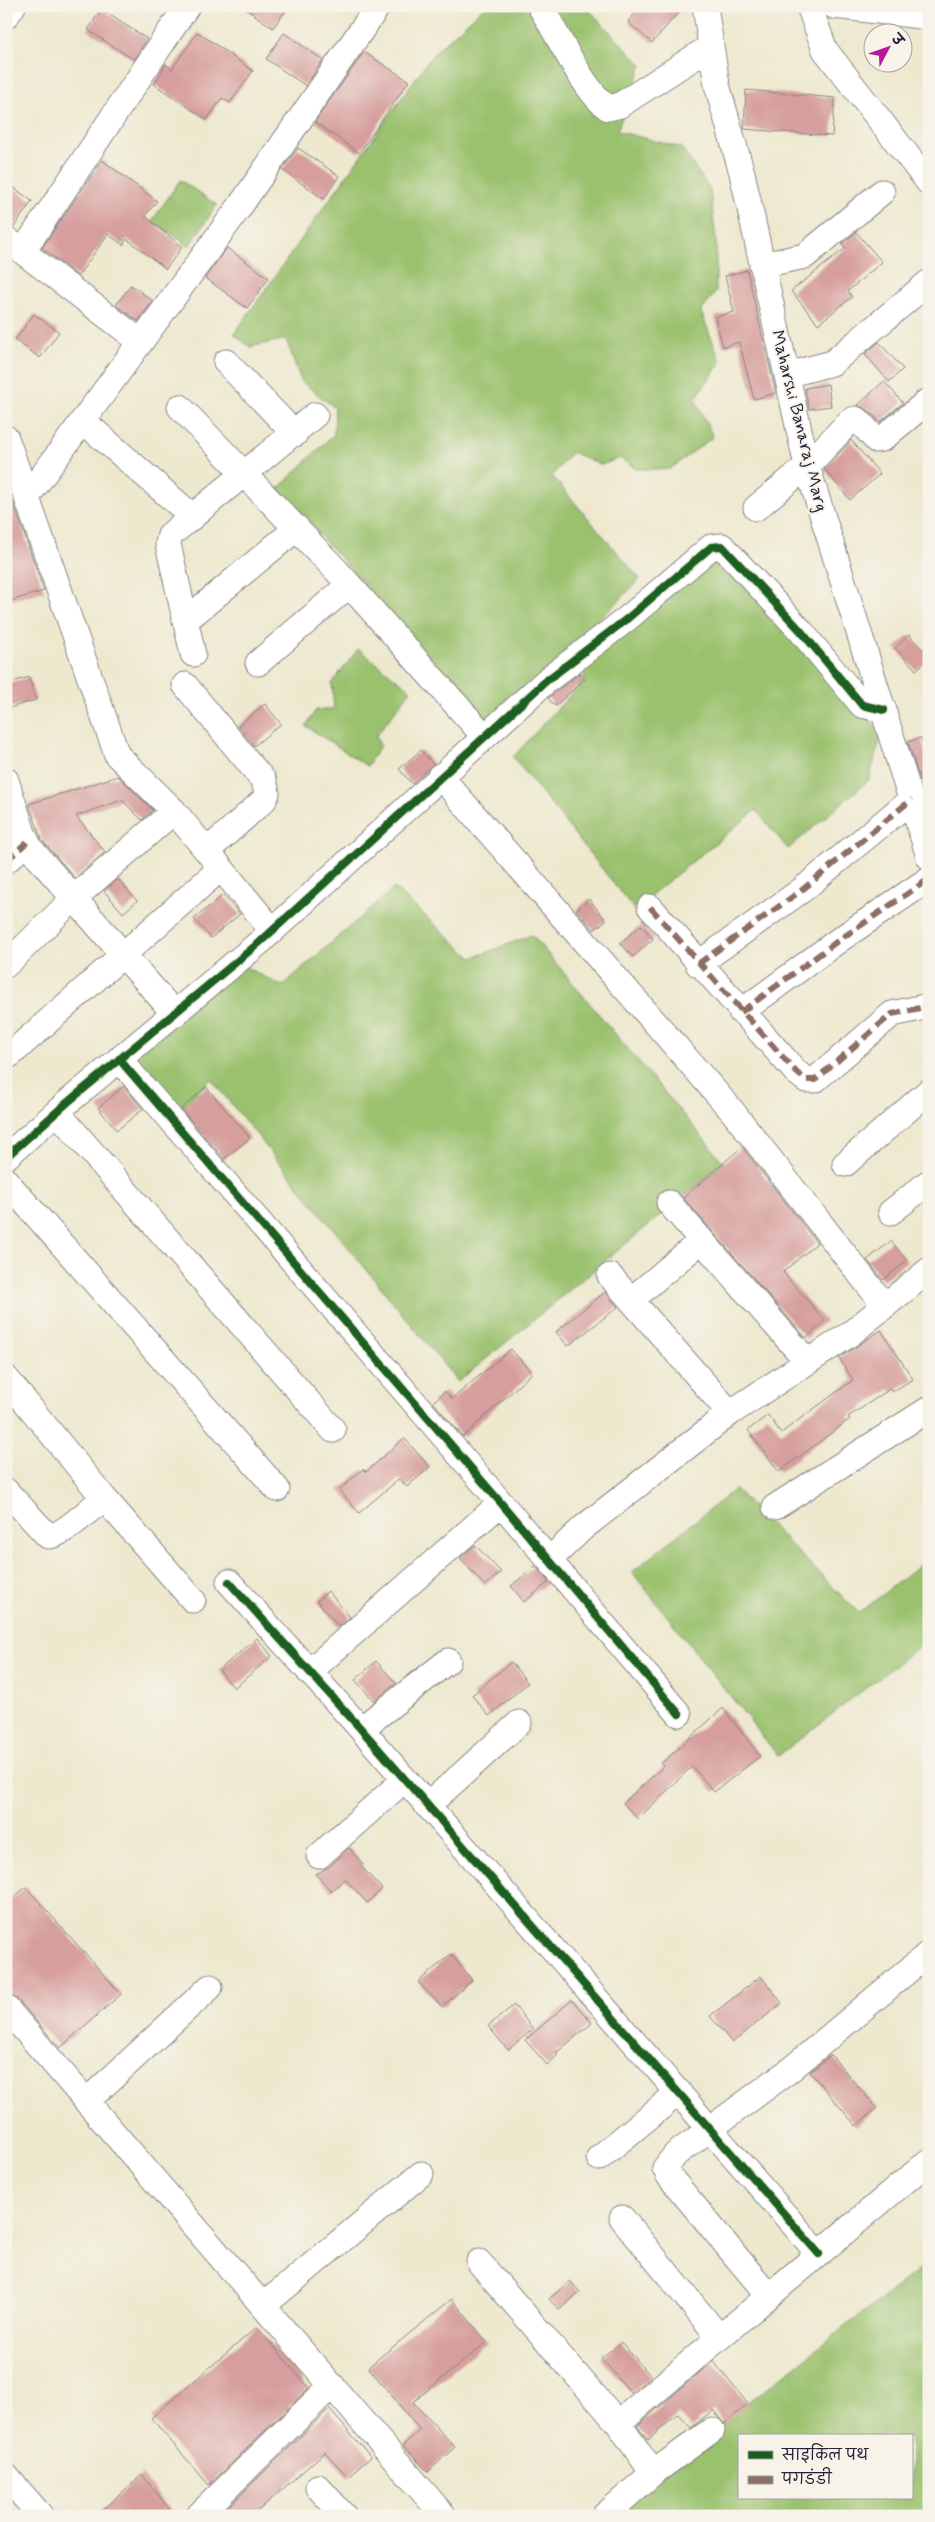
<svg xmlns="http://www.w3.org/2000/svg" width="935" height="2522" font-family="Mynerve,'Playpen Sans Deva',sans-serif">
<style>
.green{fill:#9ac16d;stroke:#5e7254;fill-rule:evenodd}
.building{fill:#d69e9d}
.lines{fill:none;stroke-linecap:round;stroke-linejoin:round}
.minor-casing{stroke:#888584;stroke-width:27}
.minor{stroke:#fff;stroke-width:25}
.quiet{stroke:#8d6e63;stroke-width:6;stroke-dasharray:12 6;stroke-linecap:butt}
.cycleway-casing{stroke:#f7f3e8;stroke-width:11}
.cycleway{stroke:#1b5e20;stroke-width:8}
.labels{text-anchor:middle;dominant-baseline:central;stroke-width:4;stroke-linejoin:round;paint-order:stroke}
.street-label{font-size:18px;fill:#22223b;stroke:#f7f3e8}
</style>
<rect width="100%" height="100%" fill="#f7f3e8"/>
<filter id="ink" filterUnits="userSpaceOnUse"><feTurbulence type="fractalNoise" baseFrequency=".02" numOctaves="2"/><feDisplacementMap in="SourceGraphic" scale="10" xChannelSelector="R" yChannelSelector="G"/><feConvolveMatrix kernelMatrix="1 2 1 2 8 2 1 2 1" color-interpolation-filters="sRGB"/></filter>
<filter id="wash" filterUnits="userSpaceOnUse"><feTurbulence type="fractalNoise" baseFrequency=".0096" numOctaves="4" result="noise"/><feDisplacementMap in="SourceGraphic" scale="20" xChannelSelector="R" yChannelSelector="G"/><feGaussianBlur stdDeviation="1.12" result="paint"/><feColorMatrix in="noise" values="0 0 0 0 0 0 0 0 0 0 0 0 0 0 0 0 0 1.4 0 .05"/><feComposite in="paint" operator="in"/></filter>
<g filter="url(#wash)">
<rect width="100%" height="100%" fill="#ede8ce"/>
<!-- green -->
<path class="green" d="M485,6H585L642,65L617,131L682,148L710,190L716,240V291L701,312L721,362L695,399L713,437L670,469H636L620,458L601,465L572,452L552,476L640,579L494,727L278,489L334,434L335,408L301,381L286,339L250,347L234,334L433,54Z
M180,180L217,205L189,246L152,221Z
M718,547L882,733L869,780L788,849L756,810L634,909L513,757L585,679L581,646Z
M358,649L411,690L376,736L380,746L367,766L306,726L316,710L334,709L332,683Z
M394,888L472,958L532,935L724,1163L458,1382L211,1079L176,1114L130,1050L235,962L282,986Z
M735,1489L859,1613L929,1558V1639L778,1756L632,1572Z
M929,2262V2516H599L655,2475ZM739,2436H911V2498H739Z"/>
<g id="blocks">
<!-- building -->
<path class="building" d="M242,6H289L273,28Z
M641,6H684L652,43L628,22Z
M101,9L147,39L134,60L88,30Z
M198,32L253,71L230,103L222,98L207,120L154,84L166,64L172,69Z
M284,33L323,60L306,86L266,59Z
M364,52L409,81L359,153L315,122Z
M746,90L835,98L832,136L744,129Z
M298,148L339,176L324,199L282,170Z
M102,160L157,201L145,216L182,247L166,269L127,239L123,245L108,234L78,276L42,248Z
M6,182L32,201L14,227L6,225Z
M856,232L882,262L848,291L852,297L818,324L791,291L846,248L842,244Z
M227,248L269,278L247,308L205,278Z
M747,270L776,393L754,399L739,342L723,347L715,317L734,312L725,276Z
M131,285L153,301L138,321L116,305Z
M34,314L59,332L40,358L15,340Z
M879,342L903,369L889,382L865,354Z
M884,381L903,403L880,422L869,411L858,405Z
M828,384L831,406L809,409L805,388Z
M851,440L880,474L850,500L824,469Z
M6,482L44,591L6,602Z
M909,635L929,656V659L916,670L895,648Z
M580,673L585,679L555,706L548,698Z
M29,677L36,700L6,709V684Z
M265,704L281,724L254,746L238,726Z
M921,738L929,764V808L908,742Z
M421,750L433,764L412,784L399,769Z
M118,776L153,810L142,820L122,800L76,816L105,852L75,878L42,840L29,804Z
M118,879L137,901L123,913L104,891Z
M223,895L240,914L211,938L194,919Z
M589,899L606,920L594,930L576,910Z
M641,925L653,939L633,957L620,943Z
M124,1086L143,1109L117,1130L98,1108Z
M206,1087L250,1138L224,1159L181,1109Z
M742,1147L817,1243L783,1272L825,1321L806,1338L683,1198Z
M891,1241L907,1261L883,1280L867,1260Z
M605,1292L618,1307L568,1346L556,1332Z
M881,1330L913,1379L892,1392L890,1389L848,1417L850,1419L779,1472L748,1430L768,1415L781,1433L853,1380L839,1358Z
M511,1349L532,1373L463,1437L433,1402L445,1391L452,1399Z
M404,1438L430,1467L407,1487L399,1479L359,1513L339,1490L363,1469L366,1472Z
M475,1545L501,1572L485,1586L460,1558Z
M535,1566L549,1582L524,1602L511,1586Z
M328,1591L350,1617L339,1627L317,1601Z
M257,1638L272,1656L234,1688L219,1670Z
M376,1661L396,1683L374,1701L355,1680Z
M511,1662L528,1683L489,1716L472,1695Z
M723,1708L760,1756L714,1792L692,1766L638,1819L623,1803L664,1766L661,1764Z
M349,1848L363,1864L361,1866L382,1889L367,1903L345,1879L331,1891L316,1874L329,1867Z
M26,1887L121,1994L60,2048L17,1999L6,1994V1904Z
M451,1954L472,1980L442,2007L418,1982Z
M761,1976L782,2003L732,2043L710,2016Z
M572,2000L592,2023L556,2053L558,2055L547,2065L525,2040Z
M514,2005L533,2029L508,2050L488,2026Z
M831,2055L877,2108L856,2126L810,2072Z
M570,2281L580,2292L559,2310L549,2299Z
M452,2299L487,2342L413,2402L455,2447L428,2472L403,2445L420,2430L368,2367Z
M257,2327L309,2388L209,2485L151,2418Z
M621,2342L651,2376L631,2393L601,2358Z
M713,2361L748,2404L724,2424L713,2410L691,2428L678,2414L648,2440L637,2426Z
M329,2409L371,2457L348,2477L325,2452L252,2516H235L228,2507Z
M142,2475L175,2516H95Z"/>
</g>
</g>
<g filter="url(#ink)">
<use href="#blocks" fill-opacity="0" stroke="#888584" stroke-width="1"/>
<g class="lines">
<!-- minor casing -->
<g class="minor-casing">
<path id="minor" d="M540,6C557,33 584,91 608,108L620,105L710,47
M705,6L717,85L742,173L807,466L929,857
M809,6L825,50L929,183
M834,6L929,17
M6,16L13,6
M6,239L141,342
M23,251L187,6
M762,265L805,256L882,192
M226,362L295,434
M787,375L832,363L929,282
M180,407L337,571L484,736
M83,421L193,517
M6,438L117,755L174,811L272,930
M27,497L238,209L378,6
M756,508L807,466L849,422L855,419L859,421L876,440L882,439L929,400
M185,621L297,528
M193,654L168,544L170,535L315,415
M258,663L349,585
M185,685L264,781L267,793L264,800L207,851
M440,776L733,1112L885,1306
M6,780L23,833L30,848L175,1014
M6,861L27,842
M650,907L796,1072L806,1080H815L892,1014L929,1006
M698,964L802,890L912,799
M6,965L73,899L174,811
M741,1012L839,940L929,879
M10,1055L221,868
M119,1059L501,1503L679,1714
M57,1112L333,1430
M6,1157L68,1102L260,942L546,681L628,618L711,547L722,546L800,630L862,705L884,710
M845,1164L929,1091
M6,1181L277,1489
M669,1203L807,1361
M891,1212L929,1182
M610,1276L730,1413
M631,1300L701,1241
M6,1378L104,1498L193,1600
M6,1491L48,1536C62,1537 92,1507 104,1498
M775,1507L929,1409
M549,1560L584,1527L730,1413L850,1334L929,1270
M229,1582L361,1729L819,2254
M309,1672L501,1503
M361,1729L448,1661
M427,1806L519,1723
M319,1856L404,1780
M6,2008L444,2516
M87,2101L210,1987
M599,2158L679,2092
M622,2218L719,2337
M479,2262L618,2423L653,2473L604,2516
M769,2296L669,2176L665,2168L676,2154L790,2070L929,1953
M264,2305L421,2174
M618,2423L929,2161
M653,2473L712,2430
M6,2476L41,2516
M318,2487L344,2516
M198,2516L332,2385"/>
</g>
<!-- minor -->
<use href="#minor" class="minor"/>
<!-- quiet -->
<path class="quiet" d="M6,861L27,842
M650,907L796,1072L806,1080H815L892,1014L929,1006
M698,964L802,890L912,799
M741,1012L839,940L929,879"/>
<!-- cycleway casing -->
<g class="cycleway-casing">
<path id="cycleway" d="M119,1059L501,1503L679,1714
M6,1157L68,1102L260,942L546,681L628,618L711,547L722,546L800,630L862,705L884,710
M229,1582L361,1729L819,2254"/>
</g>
<!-- cycleway -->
<use href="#cycleway" class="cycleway"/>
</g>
</g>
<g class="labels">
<!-- street labels -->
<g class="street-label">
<text transform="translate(799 421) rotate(76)">Maharshi Banaraj Marg</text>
</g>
</g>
<!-- margin -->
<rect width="935" height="2522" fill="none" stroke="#f7f3e8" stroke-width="25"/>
<!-- legend -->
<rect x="738" y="2434" width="175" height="65" fill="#f7f3e8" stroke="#a29fa3"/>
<rect x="748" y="2451" width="25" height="8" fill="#1b5e20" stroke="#a29fa3"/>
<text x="782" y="2460" font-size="15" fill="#22223b">साइकिल पथ</text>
<rect x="748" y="2476" width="25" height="8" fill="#8d6e63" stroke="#a29fa3"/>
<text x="782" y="2484" font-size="15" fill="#22223b">पगडंडी</text>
<!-- north arrow -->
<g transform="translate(888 48) rotate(49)"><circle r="24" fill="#f7f3e8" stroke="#a29fa3"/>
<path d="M0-4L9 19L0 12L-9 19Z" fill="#b5179e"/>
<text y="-8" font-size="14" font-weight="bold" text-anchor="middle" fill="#22223b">उ</text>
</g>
</svg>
